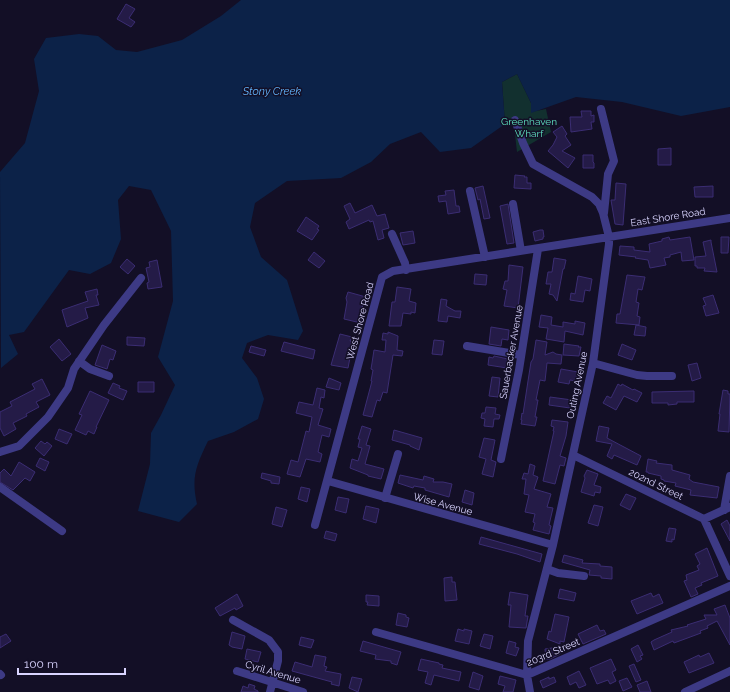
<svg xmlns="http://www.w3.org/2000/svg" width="730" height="692" font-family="Raleway,sans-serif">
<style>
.green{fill:#12302f}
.water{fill:#0c2248}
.building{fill:#241b47;stroke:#3b2d73}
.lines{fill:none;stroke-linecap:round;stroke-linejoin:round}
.minor{stroke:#3d3a85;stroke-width:8}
.labels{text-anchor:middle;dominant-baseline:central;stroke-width:3;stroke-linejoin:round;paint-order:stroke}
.park-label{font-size:10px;fill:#5fe0c0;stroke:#130f26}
.street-label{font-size:10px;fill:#d9d4ff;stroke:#130f26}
.water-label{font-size:11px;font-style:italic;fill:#62b6ff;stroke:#130f26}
</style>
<rect width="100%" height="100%" fill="#130f26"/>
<!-- green -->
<path class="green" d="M517,74L531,103V112L546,109L551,132L517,152L514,126L505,124L502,82Z"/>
<!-- water -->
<path class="water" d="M241,0H730V107L681,116L622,102L576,97L531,113V103L517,74L502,82L505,124L471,148L440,152L421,132L390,144L371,162L341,178L287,181L255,203L250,227L261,257L287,280L303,331L298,340L268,335L247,343L242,358L257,378L264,399L258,419L234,432L208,441C196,466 191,477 197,504L179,522L138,511L150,464L151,433L161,415L175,385L158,357L173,301L171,231L151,190L129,186L118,200L121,239L111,263L90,274L69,270L24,332L9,335L18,354L1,368L0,172L25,143L39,91L34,59L46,38L79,34L98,36L116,50L137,52L182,40L221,16Z"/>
<!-- building -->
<path class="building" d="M126,4L135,9L129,18L135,22L131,27L117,19Z
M581,111H591V116L594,115V122H591L592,129L571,132L570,117H582Z
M562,126L567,134L565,136L571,145L562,151L575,158L568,168L548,151L553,145L557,137L553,132Z
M671,148V165H658V149Z
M583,155H593V162L594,163V168H583Z
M515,175L525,176L524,177H527V183H531V189L514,188Z
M616,183L626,184L623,225L615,224L611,200H615Z
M483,186L490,218L484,219L480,199L478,200L475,188Z
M713,186V197H695L694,187Z
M454,190L456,206H459L460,212L448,214L446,201L439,202L438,196L446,195L445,191Z
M350,203L355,213L372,205L377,216L385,214L389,228L382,230L384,238L378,240L373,221L370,222L369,220L349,229L346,222L350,219L344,206Z
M508,204L514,243L507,244L500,206Z
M306,217L319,226L317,229L319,230L312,240L297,231Z
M540,230H543L544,237H543V239L535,241L533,232Z
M413,231L415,243L403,245L400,233Z
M669,237L670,240L690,237L694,260L682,261L681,252L670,255V257L664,258L666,265L650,268L648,260L635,258L636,257L619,255L620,246L634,247V250L650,252L649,244L662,241V239Z
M721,237H729L728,253H721Z
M711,240V242L717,272L704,271L705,268H697V266H695V257L706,256L703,242Z
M314,252L325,261L319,268L308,260Z
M554,258L566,260L564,269H563L557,301L553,295L549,294L551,284H546L548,272H552Z
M127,259L135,266L128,274L120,267Z
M157,260L162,287L148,289L147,283L149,282L146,268L150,267L149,262Z
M509,265L523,267L518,308L504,306L507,290L503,289L505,281H508Z
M475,274L487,275L486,285L474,284Z
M627,275L645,277L642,290L638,289L636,302L639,303L637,316L640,317L639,325L616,323L617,314H620Z
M578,276L592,279L590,291L585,290L583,302L570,300L571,293L575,294Z
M397,287L411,289L409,301L416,303L415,313L411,312V314L403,313L401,326H389L392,302H395Z
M97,289L98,295H96L99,305L85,308L88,318L67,327L62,310L88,301L85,292Z
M348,292L366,297L360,313L363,314L361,323L344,319L347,302L346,298Z
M713,295L719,313L706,316L703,306L706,305L703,298Z
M441,299L447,300L446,306L455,311H461L460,318L448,316L447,322L438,321Z
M541,315L552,317L551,325L563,327V322L575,324V321L585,323L583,335L565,331L564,342L546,339L548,328L539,327Z
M636,325L646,327L645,336L634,335Z
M491,327L509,330L508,340L502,339L501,346L489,344Z
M388,332L398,336L397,350L403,351L402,356L393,355L387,393L383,392L380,401L377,400L372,417L363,415L372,381H371L373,370L371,369L372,363L374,350L385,352L386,340H382L383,333L388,334Z
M340,334L352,337L350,341L353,342L348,368L331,365Z
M127,337L145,338L144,346L127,345Z
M59,339L71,354L62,361L50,347Z
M434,340L444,341L442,355L432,354Z
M536,340L547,342L545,355L553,352L556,354L562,355L561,364L547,363L545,381L540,380L536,400H538L535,417H537L535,426L521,424L522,420H521L522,413L523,414L528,381L531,362L533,359Z
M284,342L315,350L313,359L281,351Z
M564,344L579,346L578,347H581L579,356L563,355Z
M622,344L636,350L632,360L618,355Z
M102,345L116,351L113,360L110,359L107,369L95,365Z
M251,346L266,350L264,356L249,352Z
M494,356L508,359L507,368L488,365L489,357L493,358Z
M697,363L701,378L692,381L688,365Z
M561,369L578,372L576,381L570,380L569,384L558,382Z
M492,377L500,378L498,397L489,396Z
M329,378L341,383L339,390L326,387Z
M42,379L50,395L36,402L39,407L26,414L27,416L13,423L16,429L4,436L0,428V412L12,406L10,402L35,389L32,384Z
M138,382H154V392H138Z
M113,383L120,386L119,388L127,391L123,400L108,393Z
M618,384L621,386L622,384L633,390L634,389L642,393L637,402L624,396L616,410L603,403L607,396L611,398Z
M317,388L325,390L324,398L321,397L319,408L323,409L318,425L331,429L329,437L322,435L318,452L322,454L320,462L306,459L300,477L287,474L291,460L298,462L306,431L309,432L312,417L296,413L299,402L313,405Z
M723,390L728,391V394H730L729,432L718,431L720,414H719Z
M90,391L109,400L96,427H97L94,434L88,431L86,435L75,430L82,415L79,414Z
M694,391V402H677V404L668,405V403H652V392Z
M550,397L572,400L570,408L549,405Z
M486,407L496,408L495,414L500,415L499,419H494L493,427L484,426L485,419L481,418L482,413H485Z
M552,420L568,422L566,436L560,456L566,458L564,466L560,465L555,484L543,481L554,431H553L554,427L551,426Z
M362,426L371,429L366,445L370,446L365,464L384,469L381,479L368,476V475L350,468L352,459L358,461L362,448L358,447L360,439H358Z
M599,426L609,428L607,438L641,456L637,465L614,455L612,459L607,456L612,444L596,441Z
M59,429L72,434L67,444L55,439Z
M394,430L422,438L419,450L410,446V445L392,440Z
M484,438L495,440L491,460L496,462L493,477L482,474L486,459L479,457Z
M41,441L45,444L47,442L52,446L44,456L35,448Z
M40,458L49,462L45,471L36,466Z
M648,459L657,461L656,463L672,465V470L690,475L689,479L693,482L719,487L717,498L690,495L691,490L675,486L676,483L664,481V480L661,479V476L648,473V472H646Z
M19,462L35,472L30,481L25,478L13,490L0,482V473L4,469L11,476Z
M530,464L535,466L533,475L538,477L534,489L551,494L547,507L553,508L549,525L551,526L549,534L533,530L535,523L533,522L535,514L525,512L529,495L524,494L526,479H522L524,473L528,474Z
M587,470L598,474L594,485L601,487L600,493L595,492L594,496L581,492L585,478L584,476Z
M262,473L280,477L279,484L271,483V481L261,478Z
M400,475L423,480L424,476L434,479L433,482H443L452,484L449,497L425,490V488L414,486L413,488L398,483Z
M301,487L310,489L307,502L298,499Z
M465,490L474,493L472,505L462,502Z
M626,494L636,498L630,510L620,505Z
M338,497L349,499L346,513L335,510Z
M594,505L603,507L598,526L588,523Z
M366,506L379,509L376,523L363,519Z
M276,507L287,510L282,527L272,524Z
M727,520L730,526V541L721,524Z
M669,528L676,529L674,540L672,539V542L666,541Z
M326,531L337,534L335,541L324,538Z
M481,537L542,554L540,562L517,554L479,544Z
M707,548L718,576L701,583L702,585L695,588L698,594L691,597L684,581L687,580L686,575L699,570L697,566L700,564L695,554Z
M564,555L583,560L582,563L600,564V566L612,567V579L601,578V576L589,575L590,570L562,562Z
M452,577V582H455L457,600L445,601L444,578Z
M560,589L576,593L574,601L558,598Z
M510,592L528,595L525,616H528L526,628L509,627L511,605H508Z
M651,593L653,597L659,594L663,603L637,614L631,601Z
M237,594L243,606L236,610L235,608L220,616L215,608Z
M366,595L379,596V606L367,605L368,602H366Z
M725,605L730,618V645L717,621L707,626L708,628L700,631L701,633L674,643L673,641L654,650L651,642L654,640L672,632L671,630L688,626L687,625L706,619L704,615H717L714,609Z
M398,613L406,615V617L409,618L407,627L396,625Z
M555,614L569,617L564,642L560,641V644L547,639L549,631L551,632Z
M597,625L600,631L604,630L606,634L583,644L578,634Z
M458,629L464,631V629L472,631L469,644L455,641Z
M232,632L245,636L242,649L232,647L229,645Z
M6,634L11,641L0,648V637Z
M484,634L493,636L490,649L480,646Z
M301,637L314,640L311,648L299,645Z
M363,641L401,652L397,665L391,663V661L375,659L376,655L360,651Z
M509,641L516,643L515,647L519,648L516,656L506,653Z
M638,645L643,655L640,656L642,659L637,662L631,649Z
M559,647L560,654L550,659H546L545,649Z
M247,649L261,652L258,662L245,659Z
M709,653L714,663L689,673L684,662L699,655L700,657Z
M315,655L326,657L324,666L327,667L325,671L341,674L339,686L331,684L332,682L292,671L295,662L312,667Z
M421,659L439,663V664L443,665L442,668L461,672L459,681L434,675L431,685L425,683L428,672L418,670Z
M611,659L616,670L612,672L616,681L610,684L608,680L597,684L590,668Z
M634,664L641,680L636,682L629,666Z
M579,671L586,685L579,688L576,682L570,685L567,677Z
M473,672L483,676L479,690L469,687Z
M500,676L516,680L513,692H503L505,686L498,684Z
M352,677L362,679L358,692L349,688Z
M549,677V679L554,677L556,682L543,688L540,681Z
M627,678L632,687L623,691L619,681Z
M647,681L651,692H640L637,685Z
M249,684L255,686L254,689L258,691V692H241L243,686L248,688Z"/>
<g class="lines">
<!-- minor -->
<path class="minor" d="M601,109L614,161L608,174L604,213
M515,120L523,143L533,164L592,197L599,204L603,213L609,237V244L593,363L553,545L528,641L527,675L530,692
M470,191L485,257
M513,204L521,251
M392,234L405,263L406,270
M467,346L521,355
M79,361L90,369L109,376
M593,363L637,375L647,376H672
M0,452L19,446L48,417L68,388L74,369L104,325L141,278
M573,455L704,519L730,507
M501,459L519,370L538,249
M328,481L553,545
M0,487L62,531
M385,498L398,454
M724,510L730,476
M704,519L730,576
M315,525L382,277L393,271L730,218
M547,569L558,573L584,576
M233,620L269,640L278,652V661L270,692
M376,632L527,675L730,586
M237,671L303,692
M0,674L1,675
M685,692L730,671"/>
</g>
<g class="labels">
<!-- park labels -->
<g class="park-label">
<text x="529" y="121">Greenhaven<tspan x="529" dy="12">Wharf</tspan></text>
</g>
<!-- street labels -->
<g class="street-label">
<text transform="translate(668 217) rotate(-9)">East Shore Road</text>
<text transform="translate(360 321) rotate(-75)">West Shore Road</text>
<text transform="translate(511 352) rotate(-80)">Sauerbacker Avenue</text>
<text transform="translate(577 385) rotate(-78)">Outing Avenue</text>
<text transform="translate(656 484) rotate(26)">202nd Street</text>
<text transform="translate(443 504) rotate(15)">Wise Avenue</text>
<text transform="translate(553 652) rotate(-23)">203rd Street</text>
<text transform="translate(273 672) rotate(17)">Cyril Avenue</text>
</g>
<!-- water labels -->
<g class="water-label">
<text x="272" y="91">Stony Creek</text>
</g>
</g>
<!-- scale -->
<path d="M18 668v6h107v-6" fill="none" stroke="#d9d4ff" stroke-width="2"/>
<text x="24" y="668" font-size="12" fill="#d9d4ff" stroke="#130f26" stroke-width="3" paint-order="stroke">100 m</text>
</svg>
